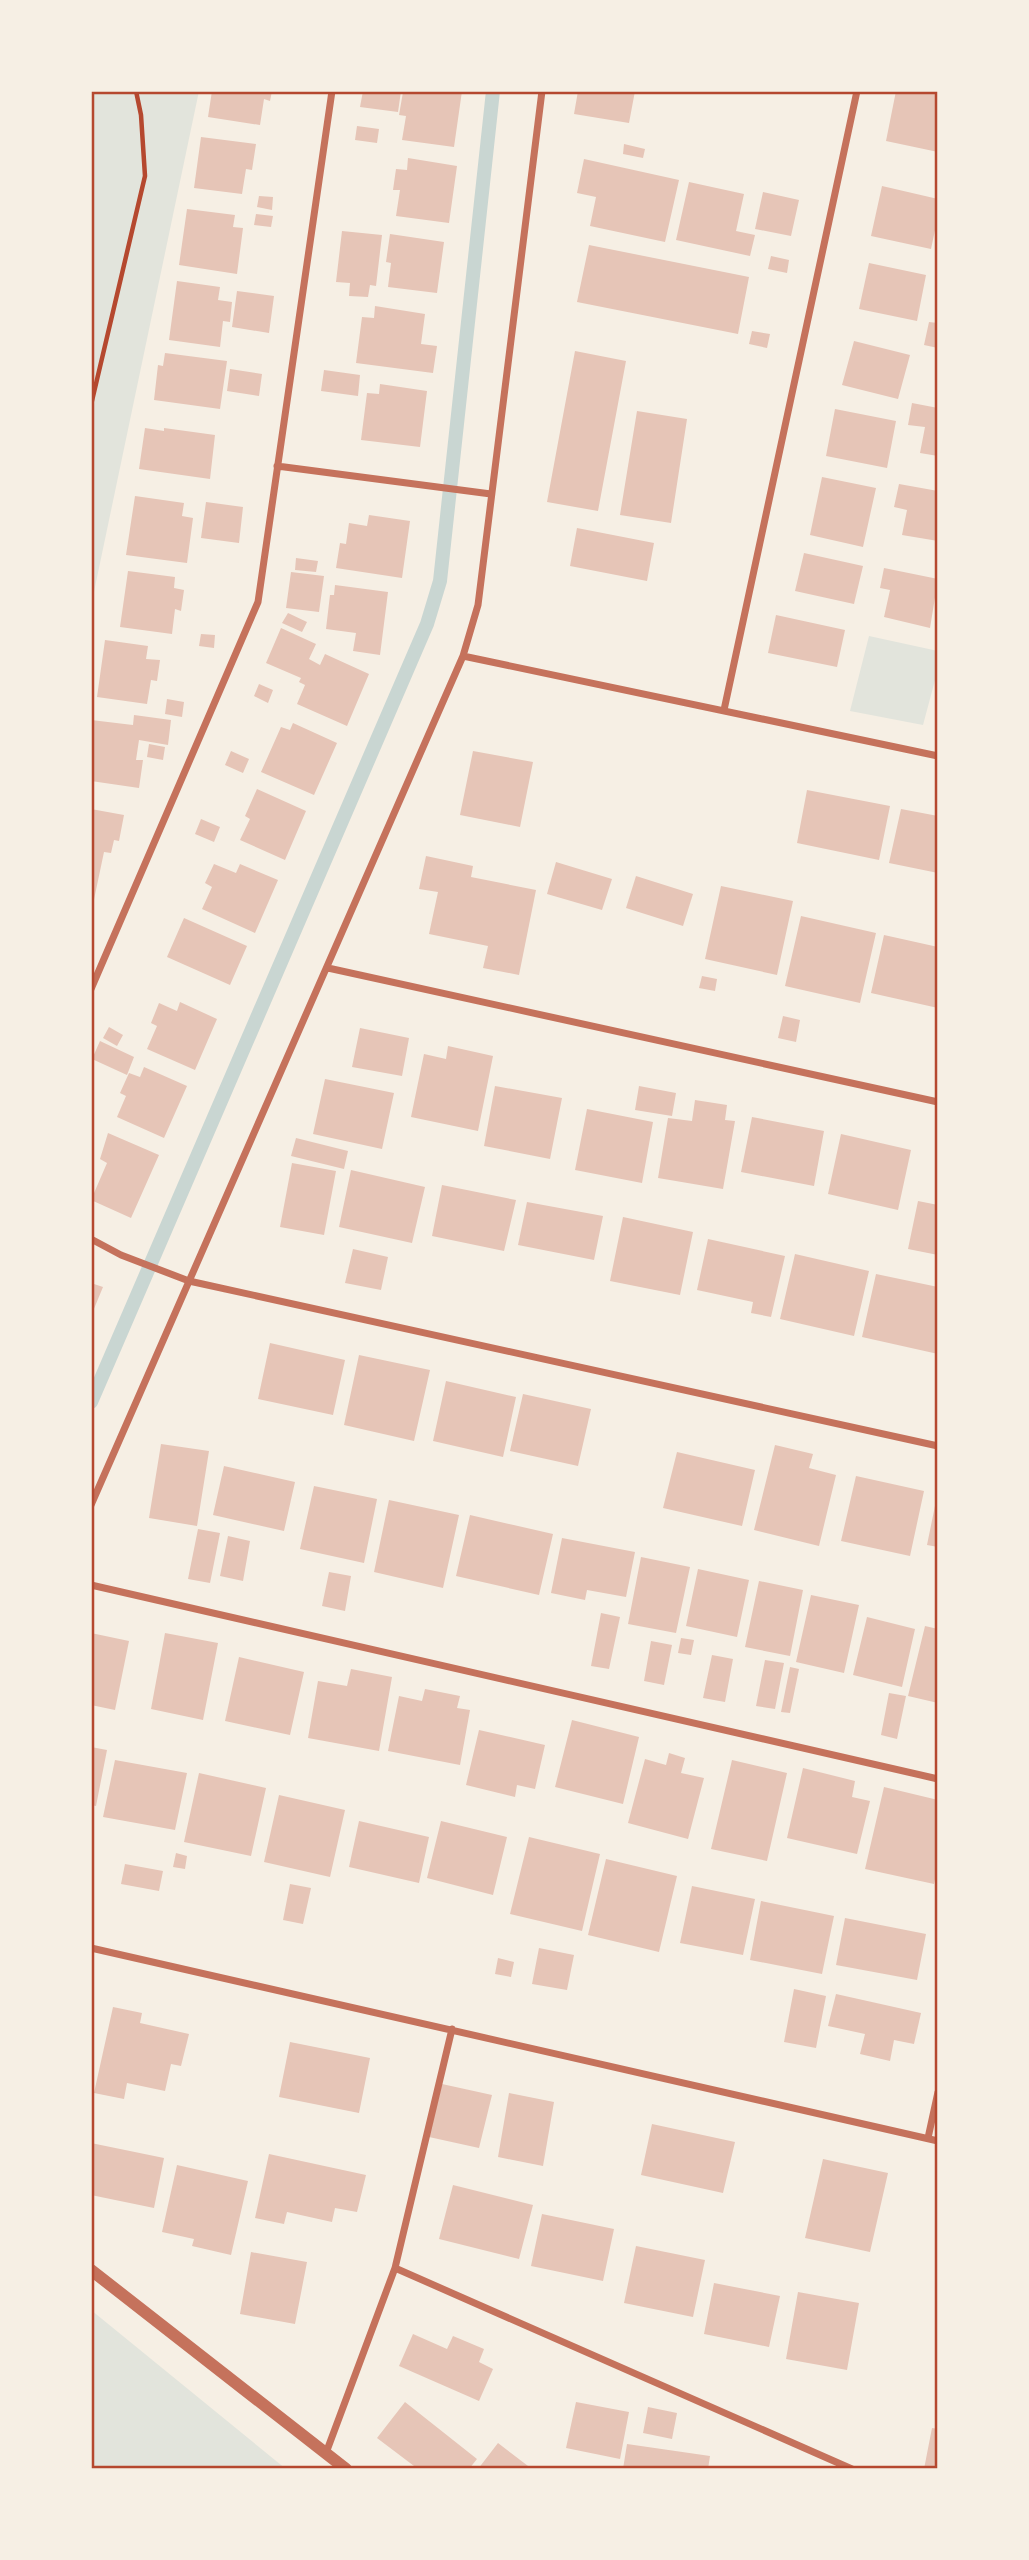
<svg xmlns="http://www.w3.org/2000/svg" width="1029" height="2560" font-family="Spectral,serif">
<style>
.green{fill:#e2e4dc}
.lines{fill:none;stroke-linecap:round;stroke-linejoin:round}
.stream{stroke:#c9d6d2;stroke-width:14}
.building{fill:#e6c5b7}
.path{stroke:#b5482f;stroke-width:4.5}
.minor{stroke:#c5725c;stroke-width:7}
.tertiary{stroke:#c5725c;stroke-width:12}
.neatline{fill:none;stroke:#b5482f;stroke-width:2.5}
</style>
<rect width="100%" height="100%" fill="#f6efe4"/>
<!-- green -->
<path class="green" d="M91,91H199L91,606Z
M869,636L938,651V669L923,725L850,711Z
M91,2310L286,2469H91Z"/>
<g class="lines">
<!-- stream -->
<path class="stream" d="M91,1402L427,624L440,581L493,91"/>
</g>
<!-- building -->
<path class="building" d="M212,91H272L270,101L264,99L260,125L208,117Z
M363,91H401L398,112L360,107Z
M413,91H462L454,147L402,140L406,116L399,115L403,92L413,94Z
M578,91H635L629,123L574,114Z
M896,91H938V152L886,141Z
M357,126L379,129L377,143L355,140Z
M201,137L256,144L252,170L246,169L242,194L194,188Z
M624,144L645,149L643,158L623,154Z
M408,158L457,166L449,223L396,216L400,190H393L396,169L407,170Z
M584,159L679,180L665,242L590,226L596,197L577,193Z
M689,182L744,194L736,231L755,235L750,256L676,240Z
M882,186L938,199V216L931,249L871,236Z
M763,192L799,200L791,236L755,229Z
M259,196L273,197L272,210L257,207Z
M187,209L235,215L233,227L243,228L237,274L179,265Z
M256,214L273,216L271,227L254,225Z
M342,231L382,235L376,286L370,285L368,297L349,296L350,283L336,282Z
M390,234L444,242L437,293L388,287L391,263L386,262Z
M589,245L749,277L738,334L577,302Z
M771,256L789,260L787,273L768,269Z
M869,263L926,275L917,321L859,309Z
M177,281L220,287L218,300L232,302L230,322L223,321L220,347L169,340Z
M237,291L274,296L269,333L232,327Z
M375,306L425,314L421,344L437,346L433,373L356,363L362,317L374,318Z
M929,322L938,323V348L924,345Z
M752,331L770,334L767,348L749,344Z
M854,341L910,355L898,399L842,385Z
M575,351L626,361L598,511L547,502Z
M165,353L227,361L220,409L154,400L158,365L163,366Z
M230,369L262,374L259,396L227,391Z
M324,370L360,375L358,396L321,391Z
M380,384L427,391L420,447L361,440L367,393L379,394Z
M912,403L938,408V456L920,453L925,427L908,425Z
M835,409L896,421L887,468L826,456Z
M637,411L687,419L671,523L620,515Z
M145,428L164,431V428L215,435L210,479L139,469Z
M822,477L876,488L863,547L810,535Z
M899,484L938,491V541L902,535L907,510L894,507Z
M135,496L184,503L182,516L193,518L187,563L126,555Z
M206,502L243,507L239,543L201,538Z
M369,515L410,521L402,578L336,568L340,543L346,544L349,523L367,526Z
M577,528L654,543L647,581L570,566Z
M804,553L863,566L854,604L795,591Z
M296,558L318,561L316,572L295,570Z
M884,568L938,579L930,628L884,617L890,590L880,588Z
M128,571L175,577L174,588L184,590L181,611L175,609L172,634L120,627Z
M291,572L324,576L319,612L286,608Z
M335,585L388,592L380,655L353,651L356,633L326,629L330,595H334Z
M288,613L307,622L302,632L282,623Z
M776,615L845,630L837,667L768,653Z
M281,628L316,644L309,659L320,665L325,654L369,674L347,726L297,704L305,685L299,682L301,678L266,663Z
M201,634L215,635L214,648L199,646Z
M105,640L148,646L146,659L160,660L157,681L151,680L147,704L97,697Z
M259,684L273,690L268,703L254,696Z
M167,699L184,702L182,717L165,714Z
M134,715L171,720L168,745L139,740L136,760H143L139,788L91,781V720L133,725Z
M293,723L337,743L314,795L261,772L281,727L290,730Z
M149,744L165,747L163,760L147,757Z
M231,751L249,759L243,773L225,765Z
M473,751L533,762L520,827L460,815Z
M257,789L306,811L285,860L240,840L250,819L245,816Z
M807,790L890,806L879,860L797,843Z
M91,809L124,815L119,841L114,840L111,853L104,852L92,909Z
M901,809L938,816V873L889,863Z
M201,819L220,827L214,842L195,834Z
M426,856L473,866L471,877L536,890L519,975L483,968L488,946L429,934L438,892L419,889Z
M556,862L612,879L602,910L547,894Z
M214,864L236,873L240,864L278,880L255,933L202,909L212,887L205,883Z
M636,876L693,894L683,926L626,908Z
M721,886L793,901L777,975L705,959Z
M801,916L876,933L860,1003L785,986Z
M184,918L247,946L230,985L167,957Z
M884,935L938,947V1008L871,993Z
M702,976L717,979L715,991L699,988Z
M180,1002L217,1019L195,1070L147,1049L157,1026L151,1023L159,1003L177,1011Z
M783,1016L800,1020L796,1042L778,1038Z
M109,1027L123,1035L117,1046L103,1038Z
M360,1028L409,1038L402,1076L352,1067Z
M100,1041L134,1057L127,1075L92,1059Z
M448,1046L493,1056L478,1131L411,1117L424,1054L446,1059Z
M144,1067L187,1086L164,1138L117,1117L126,1096L120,1093L129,1073L140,1077Z
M325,1079L394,1093L382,1149L313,1134Z
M495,1086L562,1098L550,1159L484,1146Z
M639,1086L676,1093L672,1116L635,1110Z
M695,1100L727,1105L725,1120L735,1121L723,1189L658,1178L668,1118L692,1121Z
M587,1109L653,1122L642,1183L575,1170Z
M752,1117L824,1131L814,1186L741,1172Z
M108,1133L159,1155L131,1218L91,1200L107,1163L100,1159Z
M841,1134L911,1150L898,1210L828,1194Z
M296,1138L348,1151L344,1169L291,1156Z
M292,1163L336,1171L324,1235L280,1227Z
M351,1170L425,1187L412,1243L339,1227Z
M442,1185L516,1200L504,1251L432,1236Z
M918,1201L938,1205V1255L908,1249Z
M527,1202L603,1216L594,1260L518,1245Z
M623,1217L693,1232L680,1295L610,1281Z
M708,1239L785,1256L771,1317L751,1313L753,1302L697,1290Z
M353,1249L388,1257L381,1290L345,1283Z
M795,1254L869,1271L854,1336L780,1319Z
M876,1274L938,1287V1354L862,1337Z
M91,1283L103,1287L91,1316Z
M270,1343L345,1360L333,1415L258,1399Z
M359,1355L430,1370L414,1441L344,1425Z
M446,1381L516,1397L503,1457L433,1441Z
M523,1394L591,1409L578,1466L510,1451Z
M161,1444L209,1451L197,1526L149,1518Z
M775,1445L813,1454L809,1468L836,1475L819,1546L754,1530Z
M677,1452L755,1470L742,1526L663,1508Z
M224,1466L295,1482L284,1531L213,1515Z
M856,1476L924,1491L910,1556L841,1541Z
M314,1486L377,1499L364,1563L300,1549Z
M937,1496L938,1497V1547L927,1545Z
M389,1500L459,1515L443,1588L374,1572Z
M470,1515L553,1534L539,1595L456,1576Z
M198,1529L220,1533L210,1583L188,1579Z
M228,1536L250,1541L243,1581L220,1576Z
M562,1538L635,1552L626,1597L587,1590L585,1600L551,1593Z
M641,1557L690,1567L676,1633L628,1624Z
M698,1569L749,1580L737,1637L686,1626Z
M329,1572L351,1576L345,1611L322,1606Z
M759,1581L803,1590L790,1656L745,1647Z
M811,1595L859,1605L844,1673L796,1662Z
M601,1613L620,1617L609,1669L591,1666Z
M867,1617L915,1629L902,1687L853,1675Z
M925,1626L938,1629V1703L908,1696Z
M91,1633L129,1641L115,1710L91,1705Z
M165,1633L218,1643L203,1720L151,1709Z
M681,1638L694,1640L691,1655L678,1653Z
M651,1641L672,1645L664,1685L644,1681Z
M712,1655L733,1659L725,1702L703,1698Z
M239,1657L304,1672L290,1735L225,1721Z
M765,1660L784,1663L775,1709L756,1706Z
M790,1667L799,1669L790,1713L781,1712Z
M351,1669L392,1677L379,1751L308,1738L318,1681L347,1686Z
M425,1689L460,1696L457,1708L470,1710L460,1765L388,1751L399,1696L422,1701Z
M889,1693L906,1696L897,1739L881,1735Z
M572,1720L639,1737L623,1804L555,1787Z
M479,1730L545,1745L535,1789L517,1785L515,1797L466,1785Z
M91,1747L107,1750L96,1806L91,1805Z
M669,1753L685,1758L681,1773L704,1778L688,1839L628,1823L645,1759L666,1765Z
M115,1760L187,1773L175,1830L103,1817Z
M732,1760L787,1773L767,1861L711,1849Z
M803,1768L855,1781L852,1797L870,1801L857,1854L787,1838Z
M199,1773L266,1788L251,1856L184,1842Z
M884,1787L938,1800V1865L934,1884L865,1869Z
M279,1795L345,1810L330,1877L264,1862Z
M359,1821L429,1837L419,1883L349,1867Z
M441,1821L507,1837L493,1895L427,1878Z
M529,1837L600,1854L582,1931L510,1914Z
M176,1853L187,1856L185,1869L173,1867Z
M606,1859L677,1876L659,1952L588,1935Z
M125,1864L163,1871L159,1891L121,1884Z
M290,1884L311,1888L303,1924L283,1920Z
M692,1886L755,1899L743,1955L680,1943Z
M761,1901L834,1916L822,1974L750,1960Z
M845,1918L926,1934L917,1980L836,1965Z
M539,1948L574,1955L567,1990L532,1984Z
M498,1958L514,1962L511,1977L495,1974Z
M794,1989L826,1996L816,2048L784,2042Z
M836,1994L921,2013L914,2044L894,2040L890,2061L860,2054L865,2034L828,2026Z
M113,2007L142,2013L140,2023L189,2034L181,2066L171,2064L165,2091L127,2083L124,2099L94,2093Z
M290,2042L370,2058L359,2113L279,2097Z
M442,2084L492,2095L479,2148L429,2137Z
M509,2093L554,2102L543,2166L498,2157Z
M652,2124L735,2142L723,2193L641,2175Z
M91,2143L164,2158L154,2208L91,2195Z
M269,2154L366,2175L357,2212L335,2208L332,2222L287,2212L284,2224L255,2218Z
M823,2159L888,2173L870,2252L805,2238Z
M177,2165L248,2181L231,2255L192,2246L194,2239L162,2232Z
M453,2185L533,2205L519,2259L439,2239Z
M542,2214L614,2229L603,2281L531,2266Z
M636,2246L705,2260L693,2317L624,2303Z
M251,2252L307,2262L295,2324L240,2314Z
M714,2283L780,2296L769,2347L704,2334Z
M798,2292L859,2303L847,2370L786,2359Z
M413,2334L447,2349L453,2336L484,2349L479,2362L493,2369L479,2401L399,2366Z
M405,2402L477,2459L469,2469H418L377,2438Z
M576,2402L629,2412L620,2459L566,2448Z
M648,2407L677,2413L672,2439L643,2433Z
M932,2428L938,2429V2469H924Z
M498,2443L532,2469H478Z
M627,2444L710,2456L708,2469H623Z"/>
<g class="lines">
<!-- path -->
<path class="path" d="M91,405L145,176L141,115L136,91"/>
<!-- minor -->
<path class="minor" d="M277,466L491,494
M463,656L938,756
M724,710L857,91
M328,968L938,1102
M91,989L258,602L332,91
M91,1239L121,1255L189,1281L938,1446
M91,1505L463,656L478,605L542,91
M91,1585L938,1779
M91,1948L938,2141
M928,2138L938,2092
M395,2268L852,2469
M326,2453L395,2268L452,2029"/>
<!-- tertiary -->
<path class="tertiary" d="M91,2270L346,2469"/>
</g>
<!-- border -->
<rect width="1029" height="2560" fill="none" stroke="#f6efe4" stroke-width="186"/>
<rect x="93" y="93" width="843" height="2374" class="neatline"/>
</svg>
